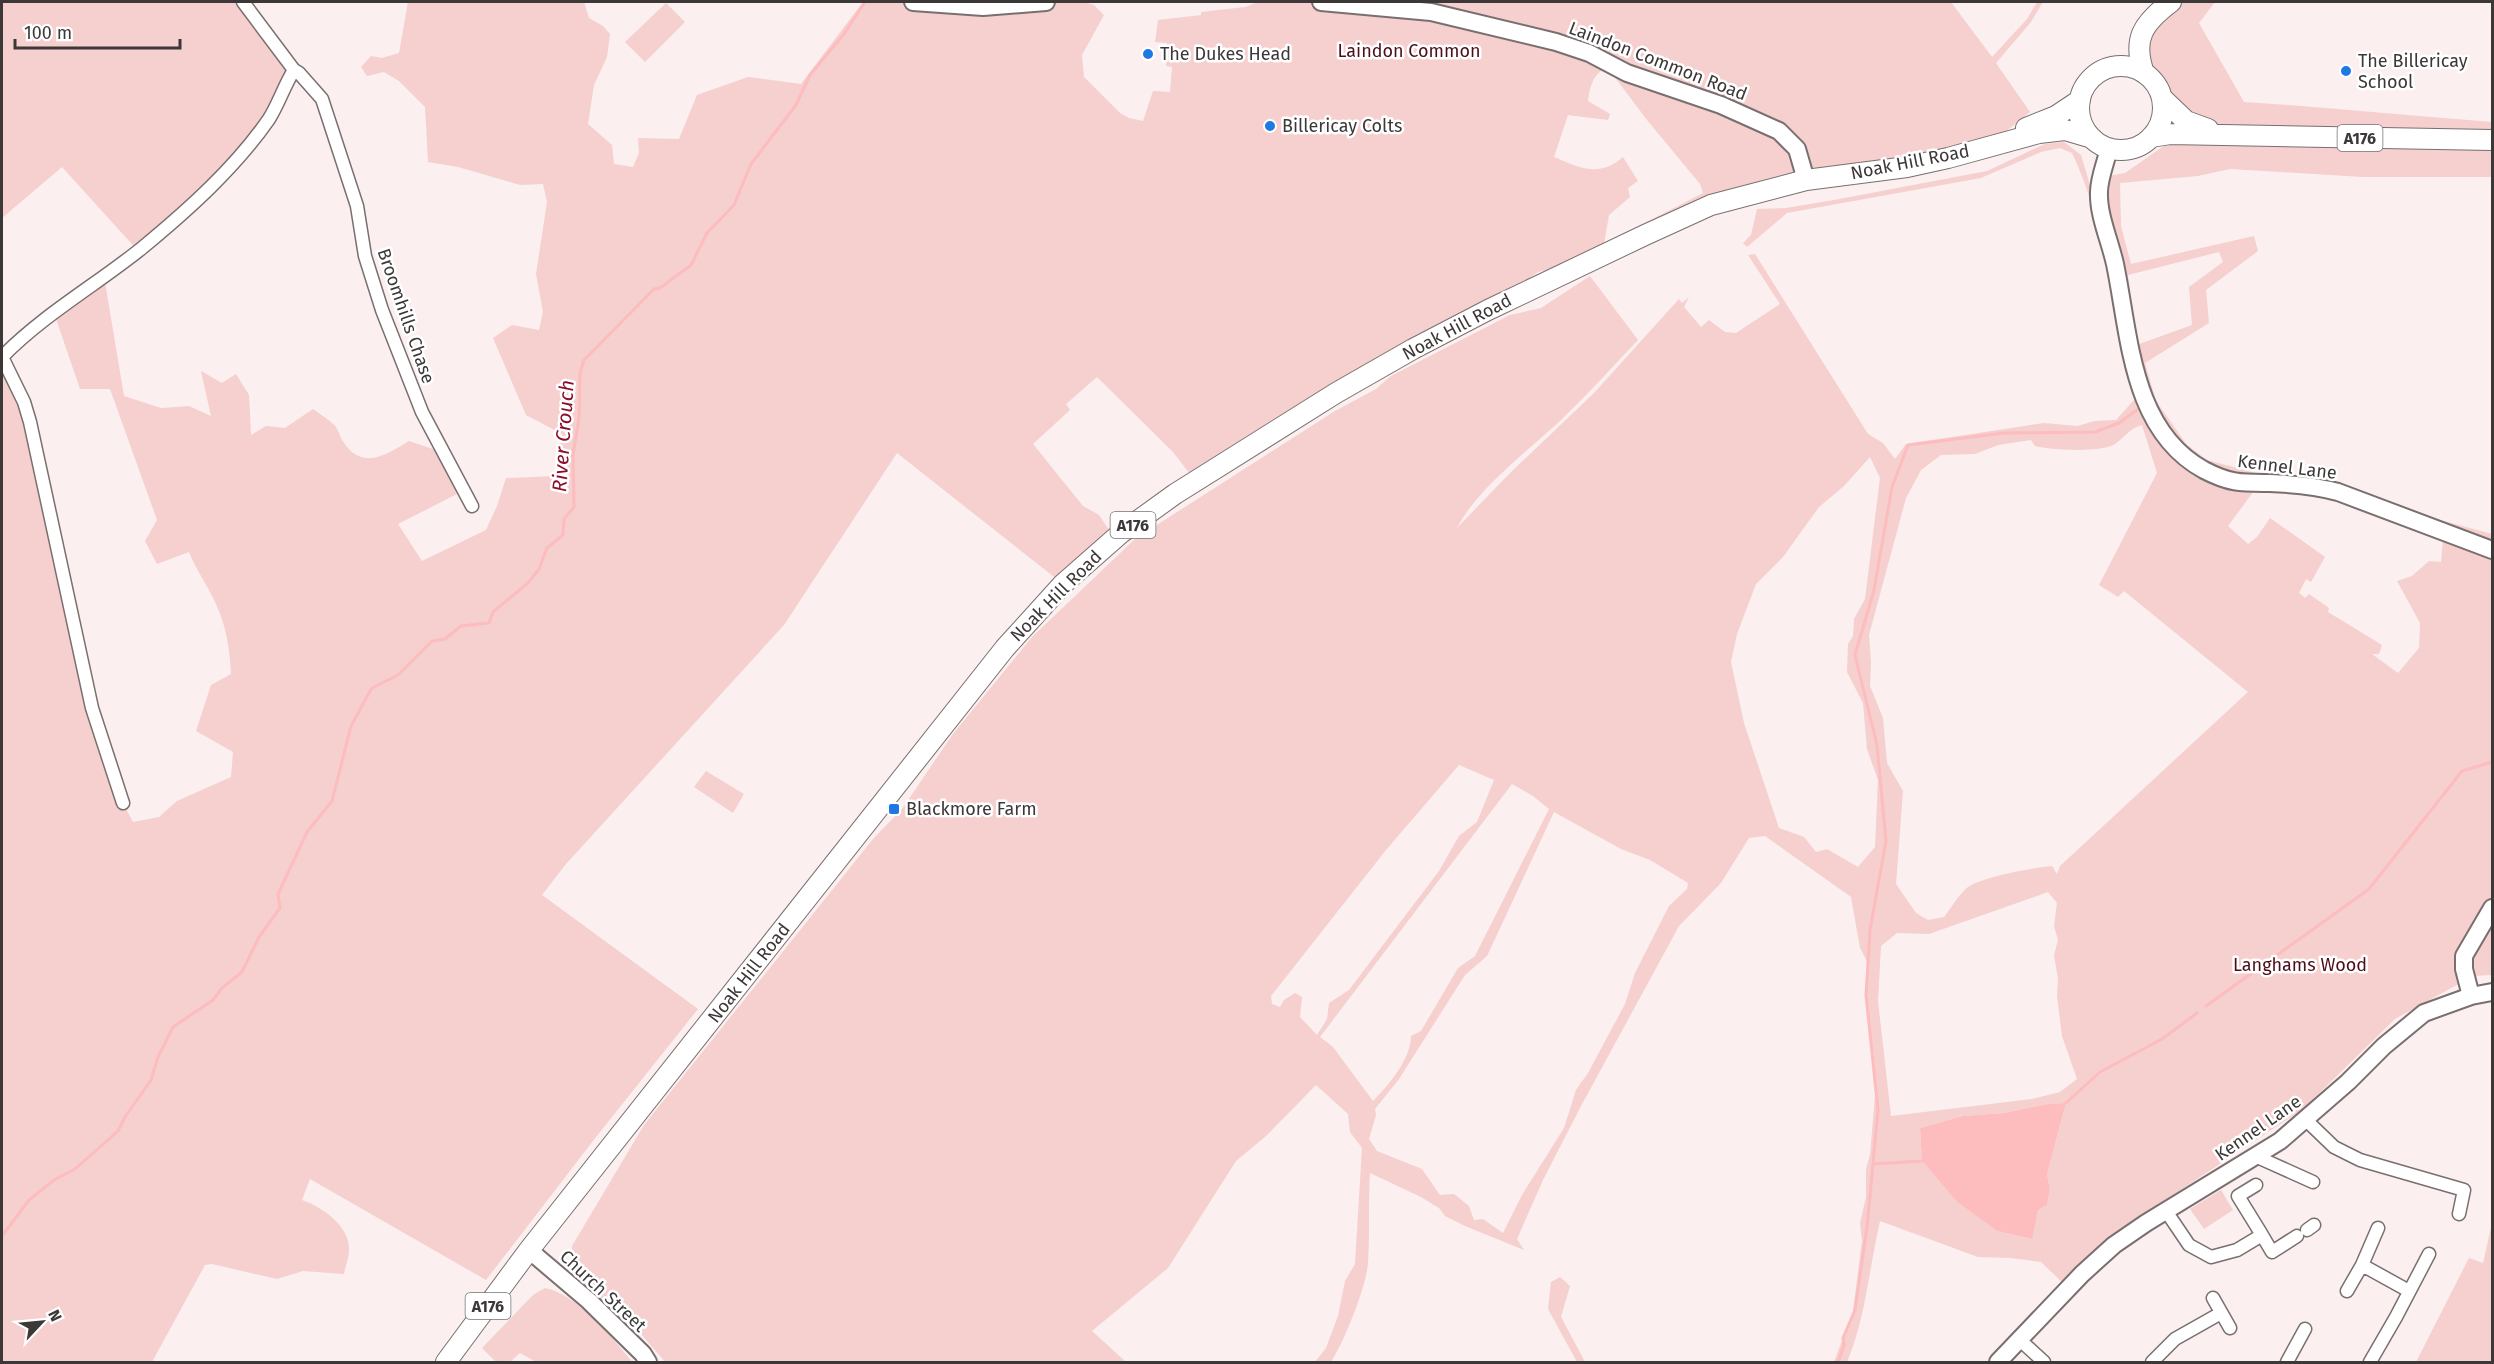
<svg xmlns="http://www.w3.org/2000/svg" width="2494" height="1364" font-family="'Fira Sans',sans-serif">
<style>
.green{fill:#f6cfcf;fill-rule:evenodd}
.water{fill:#fdbcbd}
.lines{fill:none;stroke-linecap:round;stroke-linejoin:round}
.stream{stroke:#fdbcbd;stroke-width:3}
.minor-casing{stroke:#796f6f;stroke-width:15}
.tertiary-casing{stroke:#796f6f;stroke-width:20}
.primary-casing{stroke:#796f6f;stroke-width:22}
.minor{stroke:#fff;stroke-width:12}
.tertiary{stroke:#fff;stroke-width:16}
.primary{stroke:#fff;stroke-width:20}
.poi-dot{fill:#1f79e3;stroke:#fff;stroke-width:2}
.labels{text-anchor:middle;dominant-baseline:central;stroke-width:5;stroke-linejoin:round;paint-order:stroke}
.shield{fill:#fff;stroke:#777474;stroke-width:1.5}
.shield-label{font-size:16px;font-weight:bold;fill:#3d3838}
.park-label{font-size:18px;fill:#4d0e18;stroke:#fff}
.poi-label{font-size:18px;fill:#3d3838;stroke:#fff;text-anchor:start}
.street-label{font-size:18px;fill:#3d3838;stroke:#fff}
.water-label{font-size:20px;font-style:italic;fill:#8b0e2a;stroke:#fff}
</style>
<rect width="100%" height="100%" fill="#fbefef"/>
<!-- green -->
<path class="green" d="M2,2H243L294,70L267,121L140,253L62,167L2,218Z
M408,2H584L589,18L603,26L610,34L607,57L594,85L588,124L612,145L614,164L633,167L639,153L638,138L679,139L697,95L748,77L801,84L863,2H1084L1094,5L1104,15L1082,55L1084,77L1120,113L1129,118L1143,121L1153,91L1170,92L1172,67L1166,66L1167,43L1155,42L1158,20L1201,15V12L1245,7L1258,2H1951L1992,57L2027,19L2037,2H2043L2031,22L1996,63L2030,112L1988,146L1806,180L1569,265L1538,272L1522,283L1438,325L1190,474L1173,452L1097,377L1066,404L1070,410L1033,444L1083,506L1099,515L1115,539L1063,584L897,453L784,625L566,864L542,895L698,1009L596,1137L486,1280L310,1179L302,1200C322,1207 350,1226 349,1250C349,1258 345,1267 344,1274L303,1271L277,1279L212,1264L205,1265L152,1362H2V368L18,398L82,657L123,803L133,822L159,817L177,801L231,777L233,752L196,731L211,685L231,674C230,650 226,624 215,602C207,584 196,570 189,552L157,564L145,541L157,520L110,389H80L54,313L104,276L124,396L161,408L189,406L211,416L201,371L222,383L236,374L249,395L251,435L266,426L285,428L313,409C319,414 327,418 332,423C339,428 339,436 344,443C363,471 388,454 409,441L445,453L457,494L398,524L422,561L486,530L497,506L506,478L555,476L562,434L526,415L493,338L512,325L539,330L543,312L536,274L547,202L543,184L520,185L458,167L428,162L425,107L399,81L384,72L367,76L361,67L371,56L382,58L399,53ZM1607,67L1647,120L1700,184L1703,193L1604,244L1609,215L1630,197L1628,188L1638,181L1623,157C1599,178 1580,168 1554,157L1568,115L1608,120L1610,114L1588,101C1590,86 1593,74 1607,67Z
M2155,2H2171L2156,15L2164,17L2181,2H2215L2199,23L2244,102C2327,107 2410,116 2492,122V135L2384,130H2293L2225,126L2228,135L2492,140V177H2363L2230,169L2198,176L2120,183L2121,226L2131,264L2254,236L2258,251L2206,290L2209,323L2145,363L2156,401L2187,445L2207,460L2271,477L2320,480L2429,517L2492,534V975L2473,976L2395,1019L2303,1109L2141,1216L2062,1282L2041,1262L2011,1258L1978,1257L1880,1221C1869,1268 1866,1317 1847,1362H1834L1853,1311L1862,1241L1860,1223L1866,1197V1169L1870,1155L1876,1084L1866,995L1868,963L1860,948L1851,897L1765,836L1749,838L1721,883L1679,926L1581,1106L1543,1180L1517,1239L1524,1250L1465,1226L1445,1216L1439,1208L1421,1197L1370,1173C1368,1203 1370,1232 1368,1262C1367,1285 1344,1342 1331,1362H1315L1326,1348L1338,1316L1345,1281L1355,1264L1362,1148L1350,1132L1348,1114L1316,1085L1266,1136L1236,1161L1168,1268L1092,1331L1126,1362H665C653,1348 641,1333 628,1320C603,1294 571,1288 572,1246L644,1125L873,839L902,809L953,734L1032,637L1135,539L1335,411L1376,389L1391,376L1510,315L1541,308L1590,276L1638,340C1614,365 1590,392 1565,416C1531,449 1478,487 1457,528L1509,474L1594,393L1679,299L1682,303L1689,297L1684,307L1701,327L1709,320L1725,332L1736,333L1780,304L1748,255L1755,254L1868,434L1883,443L1895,459L1906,444L2044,423L2077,426L2095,421L2116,420L2134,400C2111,319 2109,230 2072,153L2060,148L2041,152L1981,178L1787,213L1747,247L1743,243L1751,235L1757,209L1786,208L1834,200L1987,171L2045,144L2064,142L2081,155C2095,200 2106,246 2116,293C2123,322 2125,354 2133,383C2144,420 2170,461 2205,480C2219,488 2243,484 2259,484L2228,526L2248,544L2257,537L2270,518L2325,557L2311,582L2306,579L2299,593L2305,598L2309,594L2329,608L2328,612L2382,645L2379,654H2372L2398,673L2419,648L2420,623L2397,581L2412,576L2429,561L2441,562L2443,539C2437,534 2431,528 2425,524C2413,517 2398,515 2386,510C2363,502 2340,490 2316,487C2286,482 2255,483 2225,476C2161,460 2143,403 2131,347L2192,325L2189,287L2223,262L2219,252L2128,275L2132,309L2124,310L2099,194L2103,177L2125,173L2181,134L2225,135L2186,121L2162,98L2155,84L2144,73L2137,47L2143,31L2155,16L2143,13ZM2142,425L2157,473L2099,585L2118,597L2124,591L2248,692L2060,866L2057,874L2052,866C2032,868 1985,876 1968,887C1959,894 1951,908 1944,917L1928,920L1916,913L1896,884L1903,791L1887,763L1883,718L1870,686L1871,662L1869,635L1906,498L1921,470L1941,455L1975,454L1998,445L2031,440L2035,446C2050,450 2102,453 2115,444C2125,437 2130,428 2142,425ZM1870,457L1880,478L1865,599L1854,619L1853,636L1848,644L1847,672L1863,703L1867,749L1878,780L1875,847L1858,867L1827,849L1816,852L1804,837L1779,828L1744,723L1731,662L1737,634L1756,584L1783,557L1819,507L1844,486ZM1459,765L1494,780L1477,822L1459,836L1439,871L1349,990L1329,1003L1327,1019L1317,1035L1300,1017L1302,997L1295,993L1284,1000L1280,1007L1272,1004L1271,996L1386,850ZM1512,784L1533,796L1549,809L1475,956L1458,968L1421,1031L1411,1036C1411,1059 1388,1086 1373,1101L1333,1047L1320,1037ZM1554,812L1621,849L1650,860L1688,883L1687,889L1669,906L1635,973L1625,1004L1588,1073L1576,1090L1564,1128L1522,1195L1503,1233L1483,1219L1474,1220L1469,1206L1454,1194L1440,1195L1422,1169L1377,1151L1369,1139L1376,1115L1375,1109L1399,1079L1465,975L1487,956ZM2048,892L2057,903L2054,926L2058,940L2054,955L2058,979L2057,996L2062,1036L2077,1079L2060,1092L2032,1099L1891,1116L1878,1001L1881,946L1897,933L1929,934ZM2066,1103L2047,1174L2050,1189L2047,1205L2038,1210L2031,1239L1997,1231L1957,1202L1922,1161L1920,1128L1963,1116L2004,1113L2048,1104Z
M666,3L685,22L645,62L625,42Z
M706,771L744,794L733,813L694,787Z
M2221,1190L2233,1210L2204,1229L2190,1209Z
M2492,1223V1362H2416L2469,1258L2483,1263Z
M1560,1277L1570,1286L1561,1317L1585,1362H1577L1548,1309L1551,1282Z
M545,1288C577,1294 613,1337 632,1362H536L520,1353L510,1362H496L482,1348L533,1295Z"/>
<!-- water -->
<path class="water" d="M2066,1103L2047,1174L2050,1189L2047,1205L2038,1210L2032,1239L1997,1231L1957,1202L1922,1161L1920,1128L1963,1116L2004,1113L2048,1104Z"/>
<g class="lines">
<!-- stream -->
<path class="stream" d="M2206,1006L2369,889L2462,771L2492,762
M2066,1103L2100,1072L2162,1039L2197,1013
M1873,1164L1922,1161
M2,1236L29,1200L54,1180L75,1169L118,1131L125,1117L151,1080L158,1057L173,1027L213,1000L222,988L242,972L259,937L280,908L278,894L307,832L332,801L351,726L369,693L372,688L398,675L432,641L445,639L461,626L489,623L493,612L528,583L539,569L547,548L563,535L564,519L574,507L573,455L579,418L580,373L584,360L654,289L660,288L691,265L707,233L734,205L751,164L796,105L810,75L844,34L865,2
M1838,1362L1844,1345L1843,1338L1855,1310L1867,1227L1878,1110L1866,995L1870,930L1886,841L1877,745L1855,655L1874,590L1892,487L1908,445L2004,433L2095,432L2119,423L2141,407"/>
<!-- minor casing -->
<g class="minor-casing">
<path id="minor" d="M243,2L294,70L299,73L322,99L357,206L365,256L382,310L422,412L472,506
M123,803L92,708L30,422L24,402L2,357C43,315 96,285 142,248C188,210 235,168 269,119C279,103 284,86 294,70
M2306,1120L2334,1147L2360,1160L2464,1190L2459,1214
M2255,1156L2313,1182
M2256,1185L2238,1196L2262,1235
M2166,1211L2189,1245L2211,1257L2237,1250L2262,1235L2272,1252L2297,1236
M2378,1228L2362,1265L2409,1291
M2307,1230L2314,1225
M2347,1291L2362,1265
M2213,1298L2230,1328
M2020,1340L2044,1362
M2152,1362L2175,1339L2221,1313
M2287,1362L2305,1329
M2370,1362L2396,1317L2429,1254"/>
</g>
<!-- tertiary casing -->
<g class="tertiary-casing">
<path id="tertiary" d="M913,2L983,7L1046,2
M1321,2L1431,12L1556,42L1589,53L1627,73L1721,105L1779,131L1797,149L1806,180
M2109,148C2106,162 2099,178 2099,192C2098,215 2110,241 2115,264C2130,336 2131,430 2204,470C2231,484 2242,483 2270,483C2293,484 2316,486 2338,492L2492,550
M2471,996L2492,992
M529,1250L589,1301L643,1354L648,1362
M1998,1362L2082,1274L2114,1245L2146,1223L2280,1141L2348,1082L2384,1046L2424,1013L2471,996L2464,969V956L2492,908"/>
</g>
<!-- primary casing -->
<g class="primary-casing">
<path id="primary" d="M2079 108a42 42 0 1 1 84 0a42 42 0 1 1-84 0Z
M2144,73C2132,39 2143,23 2171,2
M2162,98L2186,121L2208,129
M2026,128L2056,116L2080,100
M2151,137L2170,134L2492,140
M446,1362L529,1250L1005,648L1063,584L1121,533L1175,494L1336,393L1413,349L1488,310L1645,235L1711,205L1806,180L1907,167L1948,158L2039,133L2065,130L2092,138"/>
</g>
<!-- minor -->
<use href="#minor" class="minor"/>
<!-- tertiary -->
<use href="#tertiary" class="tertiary"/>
<!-- primary -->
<use href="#primary" class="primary"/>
</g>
<!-- markers -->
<g class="poi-dot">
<circle cx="1148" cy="54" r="6"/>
<circle cx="2346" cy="71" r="6"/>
<circle cx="1270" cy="126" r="6"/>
<rect x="888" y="803" width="12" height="12" rx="3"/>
</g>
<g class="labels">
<!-- shield labels -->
<g class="shield">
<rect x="2337.5" y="125" width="45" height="26" rx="4.5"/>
<rect x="1110.5" y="512" width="45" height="26" rx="4.5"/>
<rect x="465.5" y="1293" width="45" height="26" rx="4.5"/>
</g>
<g class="shield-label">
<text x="2360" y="138">A176</text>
<text x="1133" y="525">A176</text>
<text x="488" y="1306">A176</text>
</g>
<!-- park labels -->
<g class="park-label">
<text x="1409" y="51">Laindon Common</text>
<text x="2300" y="965">Langhams Wood</text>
</g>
<!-- poi labels -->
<g class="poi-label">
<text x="1160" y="54">The Dukes Head</text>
<text x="2358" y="61">The Billericay<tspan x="2358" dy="21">School</tspan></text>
<text x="1282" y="126">Billericay Colts</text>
<text x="906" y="809">Blackmore Farm</text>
</g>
<!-- street labels -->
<g class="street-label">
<text transform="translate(1658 61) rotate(21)">Laindon Common Road</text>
<text transform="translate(1910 162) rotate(-11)">Noak Hill Road</text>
<text transform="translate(406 316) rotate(71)">Broomhills Chase</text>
<text transform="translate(1457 327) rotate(-28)">Noak Hill Road</text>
<text transform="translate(2287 467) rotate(7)">Kennel Lane</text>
<text transform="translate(1056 596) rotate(-45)">Noak Hill Road</text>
<text transform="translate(749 973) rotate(-52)">Noak Hill Road</text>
<text transform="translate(2258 1128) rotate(-35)">Kennel Lane</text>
<text transform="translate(603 1291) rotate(43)">Church Street</text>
</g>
<!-- water labels -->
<g class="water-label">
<text transform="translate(563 436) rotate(-86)">River Crouch</text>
</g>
</g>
<!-- border -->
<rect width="2494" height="1364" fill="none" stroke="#3d3838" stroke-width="6"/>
<!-- north arrow -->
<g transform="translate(42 1322) rotate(64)" stroke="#ffffff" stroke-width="4.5" paint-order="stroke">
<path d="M0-4.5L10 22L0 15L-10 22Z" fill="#3d3838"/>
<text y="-9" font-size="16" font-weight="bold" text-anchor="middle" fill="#3d3838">N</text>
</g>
<!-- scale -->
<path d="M15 39v9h165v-9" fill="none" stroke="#3d3838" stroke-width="3"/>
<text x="24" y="39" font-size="18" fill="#3d3838" stroke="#ffffff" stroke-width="4.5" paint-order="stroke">100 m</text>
</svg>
